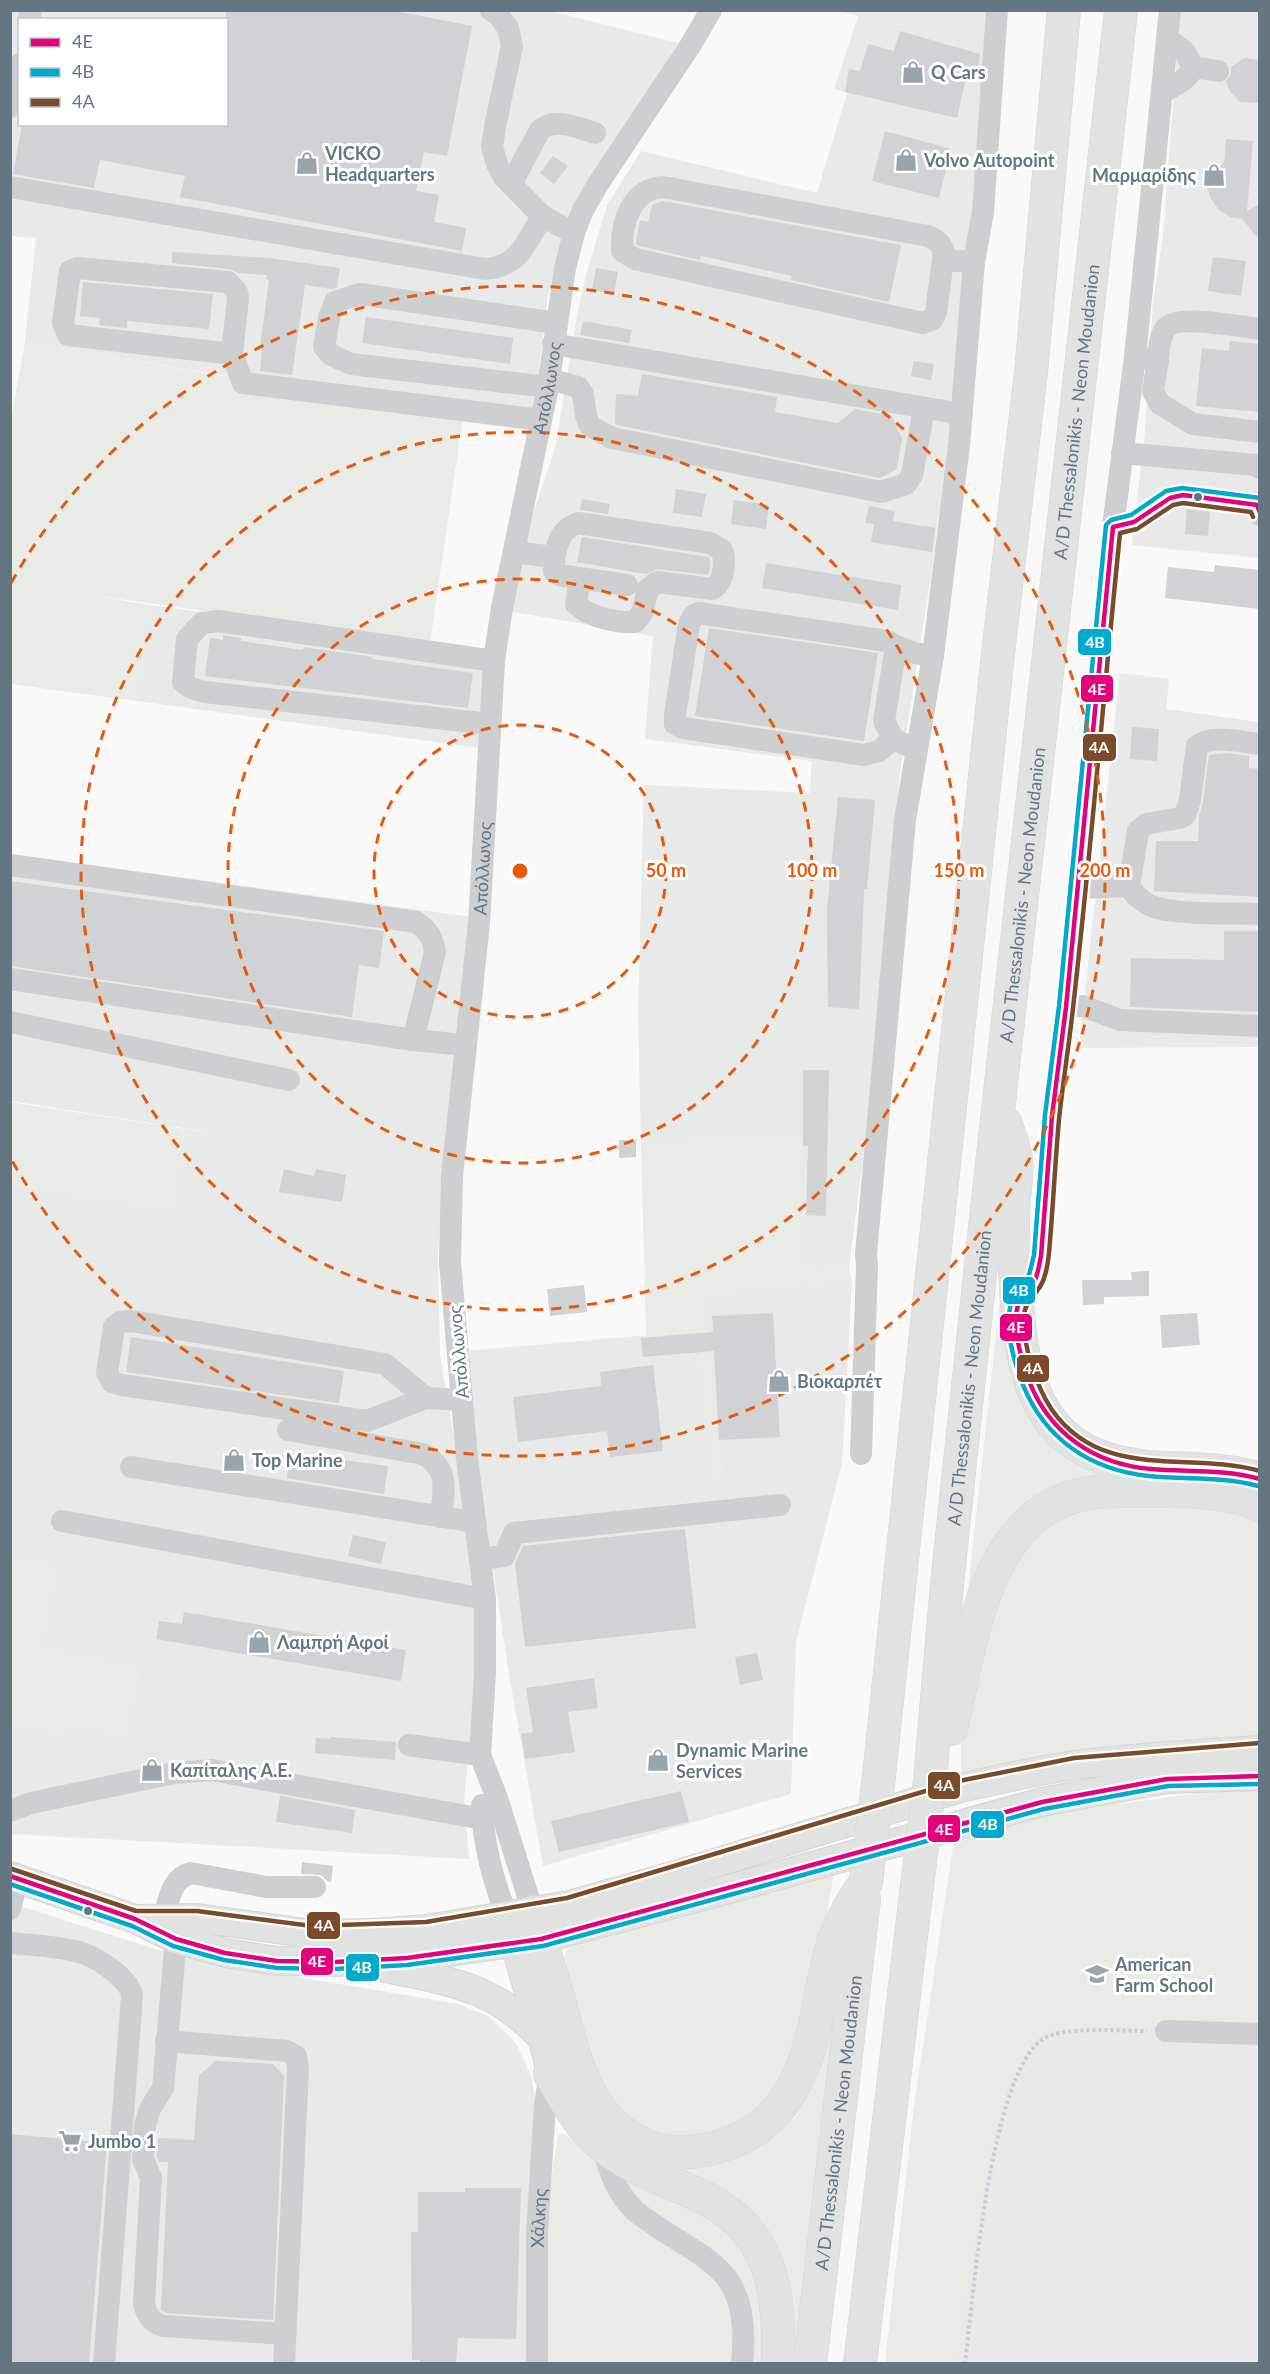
<svg xmlns="http://www.w3.org/2000/svg" width="1270" height="2374" font-family="Lato,sans-serif">
<style>
.built{fill:#e8e9e9;fill-rule:evenodd}
.green{fill:#e8ebe6}
.building{fill:#d0d2d3}
.lines{fill:none;stroke-linecap:round;stroke-linejoin:round}
.major-casing{stroke:#d5d6d7;stroke-width:30}
.highway-casing{stroke:#d5d6d6;stroke-width:34}
.path{stroke:#cbcccd;stroke-width:4;stroke-dasharray:3 3;stroke-linecap:butt}
.minor{stroke:#cecfd0;stroke-width:22}
.major{stroke:#e1e2e2;stroke-width:28}
.highway{stroke:#e1e2e2;stroke-width:33}
.highway-bridge-casing{stroke:#d5d6d6;stroke-width:34;stroke-linecap:butt}
.highway-bridge{stroke:#e1e2e2;stroke-width:33}
.bus-1-casing{stroke:#fff;stroke-width:9}
.bus-2-casing{stroke:#fff;stroke-width:9}
.bus-3-casing{stroke:#fff;stroke-width:9}
.bus-1{stroke:#e5007d;stroke-width:4.5}
.bus-2{stroke:#00a9ce;stroke-width:4.5}
.bus-3{stroke:#7a4b2a;stroke-width:4.5}
.ring{fill:none;stroke:#e8590c;stroke-width:3;stroke-dasharray:10 8}
.bus-dot{fill:#657683;stroke:#fff;stroke-width:2}
.labels{text-anchor:middle;dominant-baseline:central;stroke-width:6;stroke-linejoin:round;paint-order:stroke}
.poi-label{font-size:18px;font-weight:bold;fill:#657683;stroke:#fff;text-anchor:start}
.street-label{font-size:18px;fill:#657683;stroke:#fff}
.centre{fill:#e8590c;stroke:#fff;stroke-width:3}
.ring-label{font-size:18px;text-anchor:middle;font-weight:bold;fill:#e8590c;stroke:#fff;stroke-width:6;stroke-linejoin:round;paint-order:stroke}
.line-badge{stroke:#fff;stroke-width:2}
.badge-label{font-size:16px;text-anchor:middle;font-weight:bold;fill:#fff}
</style>
<rect width="100%" height="100%" fill="#f9f9f9"/>
<!-- built -->
<path class="built" d="M546,10L678,43L580,201L561,241L547,300L534,412L239,378L25,342L36,238L11,236L10,11ZM20,20H226V124H20Z
M840,11H986L962,414L938,517L932,569L900,772L864,1152L849,1267L797,1269L801,1132L641,1142L638,1014L644,785L810,793L812,761L645,739L653,636L508,611L534,511L555,448L577,316L587,271L607,205L641,151L817,193L847,93L834,89L858,16Z
M1180,11H1259V558L1132,545L1145,431L1153,302L1163,236Z
M150,605L486,649L479,748L137,701Z
M1120,673L1169,679L1166,709L1259,722V1047L1079,1048Z
M11,854L471,917L445,1169L438,1255L440,1355L472,1547L476,1637L472,1720L464,1801L469,1859L11,1834V1726L62,1733L68,1726L125,1736L140,1667L40,1648L57,1566L11,1558L10,1184L174,1211L184,1129L227,1135L11,1101Z
M852,1282L842,1463L796,1642L791,1794L543,1866L510,1680L483,1503L465,1351L696,1331L715,1477L723,1476L700,1299L739,1295V1287Z
M1240,1788H1259V2363L885,2364L914,2107L1038,1818L1113,1805Z
M10,1903L184,1958L458,2004L488,2016L516,2043L532,2078L537,2116L530,2363H11Z"/>
<!-- green -->
<path class="green" d="M25,342L463,417L430,643L84,594L150,605L137,701L11,684L10,425Z
M10,1102L184,1129L174,1211L11,1184Z
M801,1131L797,1269L849,1267L852,1282L739,1287V1295L700,1299L723,1476L715,1477L696,1331L646,1335L641,1142Z
M1004,1263L1016,1379L1125,1474L1090,1486L967,1598Z
M1118,1500L1259,1512V1739L961,1777V1739L968,1698L1013,1556L1069,1512Z
M11,1558L57,1566L40,1648L140,1667L125,1736L68,1726L62,1733L11,1726Z
M1240,1788H1259V2027L1059,2028L1045,2032L1026,2052L1007,2091L989,2145L956,2363L885,2364L914,2107L954,1840L1038,1818L1113,1805Z
M834,1873L826,1919L783,2087L732,2128L671,2140L636,2124L616,2110L595,2076L568,1976L565,1956L568,1948Z
M836,2002L794,2363L787,2278L636,2154L695,2166L723,2163L748,2153L777,2135L796,2116L811,2089Z
M563,2133L595,2158L718,2285L730,2304L736,2363L547,2364L548,2200L558,2135Z
M616,2179H629L707,2214L744,2242L761,2274L770,2363H747L740,2290L653,2214Z"/>
<!-- building -->
<path class="building" d="M226,10H390L472,26L447,156L424,152L416,191L439,195L434,222L466,228L462,251L180,197L185,176L100,160L94,188L13,174L22,124H226Z
M900,31L980,54L977,77L969,75L964,87L957,118L845,92L849,69L860,71L868,44L894,51Z
M1244,58L1260,60V103L1240,102L1229,90L1226,81L1231,74V67Z
M885,131L951,149L939,198L872,181Z
M1226,139L1253,141L1247,211L1260,204V240L1242,219L1230,217L1219,210L1211,199L1208,189L1211,177L1224,162Z
M553,156L568,166L554,184L540,173Z
M663,201L901,245L889,302L791,280L792,276L701,256L700,260L640,246L636,244L640,220L648,222L652,205Z
M172,252L269,258L340,268L337,287L332,289L305,285L292,375L260,371L262,348H260L269,280L266,279L267,275L238,273L229,269L172,263Z
M1213,257L1246,261L1241,296L1208,291Z
M596,268L618,272L614,294L592,290Z
M83,282L213,294L209,329L127,321V328L99,325L100,318L80,316Z
M366,317L513,338L510,364L362,343Z
M583,321L632,330L629,343L580,335Z
M1230,341L1260,344V412L1196,406L1202,348L1229,351Z
M914,361L934,364L931,380L911,376Z
M642,374L777,397L775,412L838,423L855,409L892,416L902,439L897,469L880,478L617,425L615,424L616,394L638,396Z
M676,489L706,494L702,517L673,513Z
M582,499L610,504L608,514L580,510Z
M734,500L769,505L766,529L731,524Z
M869,506L895,511L893,521L935,528L932,552L871,542L874,524L865,523Z
M1187,509L1210,512L1208,536L1185,534Z
M582,537L708,557L710,559V569L708,575L658,569L646,574L577,562Z
M766,563L901,585L898,610L762,588Z
M1215,565L1260,570V609L1165,598L1168,567L1214,572Z
M709,628L878,653L864,741L695,716Z
M223,635L241,638V641L303,650V647L373,657L372,659L473,673L468,708L205,676L210,638L223,640Z
M1132,727L1159,729L1157,761L1130,759Z
M1227,753L1249,756V768L1260,769V897L1154,891L1156,841H1198L1199,816L1203,802L1209,755Z
M838,797L875,800L867,889H864L859,1009L828,1007L827,909Z
M10,881L384,931L379,968L359,965L352,1017L10,966Z
M1224,931H1260V1012L1130,1007L1131,958L1224,960Z
M803,1070H829L826,1216L806,1215L808,1146H803Z
M619,1140H636V1157L619,1158Z
M284,1169L314,1176L316,1169L346,1175L342,1202L279,1192Z
M1149,1271V1296L1104,1297V1304L1083,1305L1082,1280H1132L1131,1272Z
M584,1285L587,1312L550,1316L547,1289Z
M773,1313L780,1437L719,1440L714,1351L643,1357L641,1338L713,1332L712,1316Z
M1197,1313L1200,1345L1162,1348L1160,1315Z
M131,1337L344,1371L339,1403L126,1372Z
M653,1365L663,1451L610,1457L607,1431L518,1442L513,1397L601,1386L600,1372Z
M290,1453L388,1466L384,1494L287,1478Z
M685,1529L696,1628L525,1647L515,1563L523,1546Z
M353,1535L386,1542L381,1564L348,1556Z
M184,1612L406,1650L401,1681L156,1639L159,1621L182,1624Z
M757,1653L763,1680L740,1685L735,1657Z
M594,1678L598,1708L568,1712L575,1752L525,1759L521,1734L533,1732L526,1688Z
M330,1737L396,1742L395,1760L315,1753L316,1738L330,1739Z
M681,1791L689,1822L559,1852L551,1821Z
M280,1796L355,1810L352,1833L276,1822Z
M302,1862L333,1866L331,1882L327,1881L321,1875L301,1874Z
M216,2061L273,2064L284,2076L273,2320L166,2313L161,2310L168,2162H159L157,2157L158,2138L194,2140L199,2075Z
M10,2134L107,2143L89,2364H10Z
M465,2188H521L516,2339L458,2338L456,2364H420V2360H412L411,2232H418V2192H465Z"/>
<g class="lines">
<!-- major casing -->
<g class="major-casing">
<path id="major" d="M10,1876L135,1919L176,1939L225,1953L277,1961L335,1962L407,1958L541,1939L726,1890L1042,1802L1167,1779L1260,1776
M138,1919L197,1918L312,1934L372,1933L427,1929L569,1905L655,1881L961,1788C999,1779 1037,1771 1075,1765C1136,1757 1198,1754 1260,1750
M510,1927L548,2058L550,2074
M386,1968C451,1982 494,1986 542,2038"/>
</g>
<!-- highway casing -->
<g class="highway-casing">
<g id="highway">
<path d="M1006,1124C1009,1135 1015,1148 1016,1159C1018,1177 1013,1196 1013,1214C1012,1238 1015,1263 1016,1287C1020,1350 1027,1426 1094,1454C1147,1477 1205,1461 1260,1479"/>
<path d="M951,1729C971,1646 983,1514 1084,1494C1103,1490 1123,1491 1143,1491C1182,1491 1223,1489 1260,1505"/>
<path d="M879,1776L998,654L1031,372L1064,10"/>
<path id="s3" d="M930,1780L947,1584L987,1209L1121,10"/>
<path d="M533,1912C542,1943 551,1973 560,2004C569,2037 576,2073 595,2102C618,2139 661,2160 704,2150C741,2143 772,2124 791,2091C816,2049 818,1997 831,1951C838,1926 850,1903 866,1882"/>
<path d="M550,2074C565,2100 580,2128 604,2147C631,2168 663,2179 694,2193C772,2226 780,2288 778,2364"/>
<path id="s4" d="M810,2364L864,1899"/>
<path d="M860,2364L916,1894"/>
</g>
</g>
<!-- path -->
<path class="path" d="M965,2364C973,2299 990,2074 1043,2039C1062,2026 1123,2031 1147,2031"/>
<!-- minor -->
<g class="minor">
<path d="M491,10L499,16L508,28L512,46L495,127L492,147L497,164L503,176L542,216L574,233"/>
<path d="M29,20L31,10"/>
<path d="M1193,67L1218,71"/>
<path d="M1162,93C1173,86 1189,80 1193,67L1185,52L1167,38"/>
<path d="M10,107L20,64"/>
<path d="M511,184L540,130C555,117 578,128 595,133"/>
<path d="M10,187L485,269C519,267 527,242 542,216"/>
<path d="M943,260L936,312L933,319L923,323L635,259L622,251C621,223 631,189 663,187L928,236C940,241 945,248 943,260L974,262"/>
<path d="M553,344L962,414"/>
<path d="M232,354L68,335L63,323L70,271L77,268L228,282L237,292L238,298L232,354L243,383L541,420"/>
<path d="M1135,357L1158,360C1159,349 1159,337 1166,328C1178,314 1241,327 1260,329"/>
<path d="M1158,360L1153,391L1160,404L1193,424L1260,432"/>
<path d="M549,379L578,387L583,394L586,416L590,426L612,438L881,492L906,484L912,475L924,408"/>
<path d="M548,387L351,364L331,355L324,347L329,318L335,302L360,294L556,323"/>
<path d="M1122,453L1256,465L1260,468"/>
<path d="M1113,527L1134,522L1170,498L1183,495L1257,505L1260,515"/>
<path d="M514,552L554,557V571L559,575L627,585"/>
<path d="M554,557C558,541 561,529 578,523L710,543L722,550C726,562 724,583 712,589L657,582L648,589L642,613L635,622C616,623 589,617 576,604L580,578"/>
<path d="M489,724L205,692L191,688L183,682L187,639L202,623L218,621L494,661"/>
<path d="M893,739L879,751L864,755L683,728L675,724V715L689,624L694,615L698,613L887,641L896,646"/>
<path d="M1260,744C1241,742 1213,734 1197,746L1190,800L1185,815L1180,818L1146,824L1138,831L1129,886C1133,894 1145,904 1154,907C1178,915 1232,913 1260,914"/>
<path d="M906,745L893,739L884,721L896,646L914,653L933,656"/>
<path d="M10,865L416,922C428,930 433,937 435,952L413,1040"/>
<path d="M1077,888L1129,886"/>
<path d="M10,979L413,1040L466,1045"/>
<path d="M1066,1007L1083,1006L1120,1020L1260,1026"/>
<path d="M10,1022L289,1080"/>
<path d="M1017,1310L1036,1278L1041,1256L1052,1116L1066,1007L1113,527L1135,357L1170,10"/>
<path d="M426,1398L367,1421L122,1385L112,1382L107,1373L114,1327L120,1322L131,1321L385,1364L426,1398L462,1400"/>
<path d="M288,1430L423,1454C451,1470 443,1489 441,1517"/>
<path d="M861,1454L867,1266L866,1254L905,820L933,656L959,445L974,262L983,212L997,10"/>
<path d="M131,1467L475,1522"/>
<path d="M62,1521L485,1599"/>
<path d="M481,1559L504,1556L514,1533L780,1505"/>
<path d="M409,1745L480,1755"/>
<path d="M482,1805C483,1844 493,1881 507,1916"/>
<path d="M10,1811L31,1803L174,1773L211,1770L483,1819"/>
<path d="M10,1909L18,1879"/>
<path id="s1" d="M533,1912L497,1798L480,1755L485,1672V1599L467,1458L450,1262L452,1176L479,923L494,661L502,608L548,387L565,268L574,233L583,210L598,184L690,46L711,10"/>
<path d="M164,1917C169,1900 171,1878 191,1873L266,1887H315"/>
<path d="M176,1939L163,2088L150,2109L145,2125L143,2159L151,2178L144,2303C146,2315 151,2322 163,2326L285,2334"/>
<path d="M10,1943C32,1945 54,1946 75,1951C93,1954 128,1977 132,1995L104,2364"/>
<path d="M1166,2031L1260,2034"/>
<path d="M166,2041L287,2051L296,2056L298,2068L284,2364"/>
<path d="M603,2146C609,2172 616,2192 635,2211C701,2262 753,2261 742,2364"/>
<path id="s2" d="M537,2364V2234L545,2104L550,2074"/>
</g>
<!-- major -->
<use href="#major" class="major"/>
<!-- highway -->
<use href="#highway" class="highway"/>
<!-- highway-bridge casing -->
<g class="highway-bridge-casing">
<path id="highway-bridge" d="M866,1882L879,1776
M916,1894L930,1780"/>
</g>
<!-- highway-bridge -->
<use href="#highway-bridge" class="highway-bridge"/>
<!-- bus-1 casing -->
<g class="bus-1-casing">
<path id="bus-1" d="M1260,513L1257,505L1183,495L1170,498L1134,522L1113,527L1066,1007L1052,1116L1041,1256C1039,1265 1038,1275 1034,1282C1028,1291 1019,1299 1017,1309C1012,1330 1022,1361 1029,1381C1050,1434 1094,1464 1151,1469C1188,1472 1223,1469 1260,1479
M10,1876L135,1919L176,1939L225,1953L277,1961L335,1962L407,1958L541,1939L1042,1802L1167,1779L1260,1776"/>
</g>
<!-- bus-2 casing -->
<g class="bus-2-casing">
<path id="bus-2" d="M1258,1486C1222,1476 1186,1480 1149,1476C1090,1470 1045,1439 1023,1385C1015,1364 1005,1331 1010,1308C1012,1296 1023,1288 1028,1277C1031,1270 1032,1262 1034,1255L1045,1115L1059,1006L1106,525L1111,520L1131,515L1166,491L1182,488L1260,498
M10,1884L132,1926L173,1946L224,1960L277,1968L335,1969L407,1965L543,1946L1044,1809L1168,1786L1260,1784"/>
</g>
<!-- bus-3 casing -->
<g class="bus-3-casing">
<path id="bus-3" d="M1253,517L1251,512L1183,503L1173,505L1137,529L1120,533C1104,691 1091,850 1073,1008C1069,1045 1063,1082 1059,1119C1055,1164 1053,1208 1049,1253C1048,1263 1046,1276 1041,1285C1035,1295 1025,1303 1024,1314C1021,1341 1037,1388 1052,1410C1103,1482 1188,1451 1260,1471
M12,1869L136,1911H197L312,1926L426,1922L567,1898L959,1781L1074,1758L1260,1743"/>
</g>
<!-- bus-1 -->
<use href="#bus-1" class="bus-1"/>
<!-- bus-2 -->
<use href="#bus-2" class="bus-2"/>
<!-- bus-3 -->
<use href="#bus-3" class="bus-3"/>
</g>
<!-- distance rings -->
<g class="ring">
<circle cx="520" cy="871" r="146"/>
<circle cx="520" cy="871" r="292"/>
<circle cx="520" cy="871" r="439"/>
<path d="M11 583A585 585 0 1 1 11 1159"/>
</g>
<!-- icons -->
<defs>
<g id="shop-bare" transform="scale(1.8)"><path d="M-5-2.5h2.3a2.7 3.5 0 0 1 5.4 0H5L5.5 6h-11ZM-1.5-2.5h3a1.5 2.3 0 0 0-3 0Z" fill="#99a4ac" stroke="#fff" stroke-width="2.5" paint-order="stroke"/></g>
<g id="university-bare" transform="scale(1.8)"><path d="M0-5L7-2L0 1L-7-2ZM-4 1L0 2.5L4 1V4Q0 6-4 4Z" fill="#99a4ac" stroke="#fff" stroke-width="2.5" paint-order="stroke"/></g>
<g id="supermarket-bare" transform="scale(1.8)"><path d="M-6-5.5h2.5l.6 2H6L4.5 2H-2.5L-4.4-4H-6ZM-1.5 3.2a1.3 1.3 0 1 0 .1 0ZM3 3.2a1.3 1.3 0 1 0 .1 0Z" fill="#99a4ac" stroke="#fff" stroke-width="2.5" paint-order="stroke"/></g>
</defs>
<g fill-rule="evenodd">
<use href="#shop-bare" x="913" y="72"/>
<use href="#shop-bare" x="906" y="160"/>
<use href="#shop-bare" x="307" y="163"/>
<use href="#shop-bare" x="1214" y="175"/>
<use href="#shop-bare" x="779" y="1381"/>
<use href="#shop-bare" x="234" y="1460"/>
<use href="#shop-bare" x="259" y="1642"/>
<use href="#shop-bare" x="658" y="1760"/>
<use href="#shop-bare" x="152" y="1770"/>
<use href="#university-bare" x="1097" y="1974"/>
<use href="#supermarket-bare" x="70" y="2141"/>
</g>
<!-- markers -->
<g class="bus-dot">
<circle cx="1198" cy="497" r="5"/>
<circle cx="88" cy="1911" r="5"/>
</g>
<g class="labels">
<!-- poi labels -->
<g class="poi-label">
<text x="931" y="72">Q Cars</text>
<text x="325" y="153">VICKO<tspan x="325" dy="21">Headquarters</tspan></text>
<text x="924" y="160">Volvo Autopoint</text>
<text x="1196" y="175" text-anchor="end">Μαρμαρίδης</text>
<text x="797" y="1381">Βιοκαρπέτ</text>
<text x="252" y="1460">Top Marine</text>
<text x="277" y="1642">Λαμπρή Αφοί</text>
<text x="676" y="1750">Dynamic Marine<tspan x="676" dy="21">Services</tspan></text>
<text x="170" y="1770">Καπίταλης Α.Ε.</text>
<text x="1115" y="1964">American<tspan x="1115" dy="21">Farm School</tspan></text>
<text x="88" y="2141">Jumbo 1</text>
</g>
<!-- street labels -->
<g class="street-label">
<text stroke="none"><textPath href="#s1" startOffset="1542">Απόλλωνος</textPath></text>
<text stroke="none"><textPath href="#s3" startOffset="1376">A/D Thessalonikis - Neon Moudanion</textPath></text>
<text stroke="none"><textPath href="#s1" startOffset="1056">Απόλλωνος</textPath></text>
<text stroke="none"><textPath href="#s3" startOffset="890">A/D Thessalonikis - Neon Moudanion</textPath></text>
<text transform="translate(458 1352) rotate(-95)">Απόλλωνος</text>
<text stroke="none"><textPath href="#s3" startOffset="404">A/D Thessalonikis - Neon Moudanion</textPath></text>
<text stroke="none"><textPath href="#s4" startOffset="243">A/D Thessalonikis - Neon Moudanion</textPath></text>
<text stroke="none"><textPath href="#s2" startOffset="146">Χάλκης</textPath></text>
</g>
</g>
<circle cx="520" cy="871" r="9" class="centre"/>
<g class="ring-label">
<text x="666" y="877">50 m</text>
<text x="812" y="877">100 m</text>
<text x="959" y="877">150 m</text>
<text x="1105" y="877">200 m</text>
</g>
<g class="line-badge">
<rect x="1077" y="628" width="35" height="28" rx="6" fill="#00a9ce"/>
<rect x="1080" y="674" width="34" height="29" rx="6" fill="#e5007d"/>
<rect x="1082" y="733" width="35" height="29" rx="6" fill="#7a4b2a"/>
<rect x="1002" y="1276" width="34" height="29" rx="6" fill="#00a9ce"/>
<rect x="999" y="1313" width="34" height="29" rx="6" fill="#e5007d"/>
<rect x="1016" y="1354" width="34" height="29" rx="6" fill="#7a4b2a"/>
<rect x="927" y="1771" width="34" height="29" rx="6" fill="#7a4b2a"/>
<rect x="970" y="1810" width="35" height="29" rx="6" fill="#00a9ce"/>
<rect x="927" y="1814" width="34" height="29" rx="6" fill="#e5007d"/>
<rect x="306" y="1911" width="35" height="29" rx="6" fill="#7a4b2a"/>
<rect x="300" y="1947" width="34" height="29" rx="6" fill="#e5007d"/>
<rect x="345" y="1953" width="35" height="29" rx="6" fill="#00a9ce"/>
</g>
<g class="badge-label">
<text x="1095" y="648">4Β</text>
<text x="1097" y="695">4Ε</text>
<text x="1099" y="753">4Α</text>
<text x="1019" y="1296">4Β</text>
<text x="1016" y="1333">4Ε</text>
<text x="1033" y="1374">4Α</text>
<text x="944" y="1791">4Α</text>
<text x="988" y="1830">4Β</text>
<text x="944" y="1835">4Ε</text>
<text x="324" y="1931">4Α</text>
<text x="317" y="1967">4Ε</text>
<text x="362" y="1973">4Β</text>
</g>
<!-- border -->
<rect width="1270" height="2374" fill="none" stroke="#657683" stroke-width="24"/>
<!-- legend -->
<rect x="18" y="18" width="210" height="108" fill="#ffffff" stroke="#c1c8cd" stroke-width="1.5"/>
<rect x="30" y="38" width="30" height="9" fill="#e5007d" stroke="#c1c8cd" stroke-width="1.5"/>
<text x="72" y="48" font-size="18" fill="#657683">4Ε</text>
<rect x="30" y="68" width="30" height="9" fill="#00a9ce" stroke="#c1c8cd" stroke-width="1.5"/>
<text x="72" y="78" font-size="18" fill="#657683">4Β</text>
<rect x="30" y="98" width="30" height="9" fill="#7a4b2a" stroke="#c1c8cd" stroke-width="1.5"/>
<text x="72" y="108" font-size="18" fill="#657683">4Α</text>
</svg>
